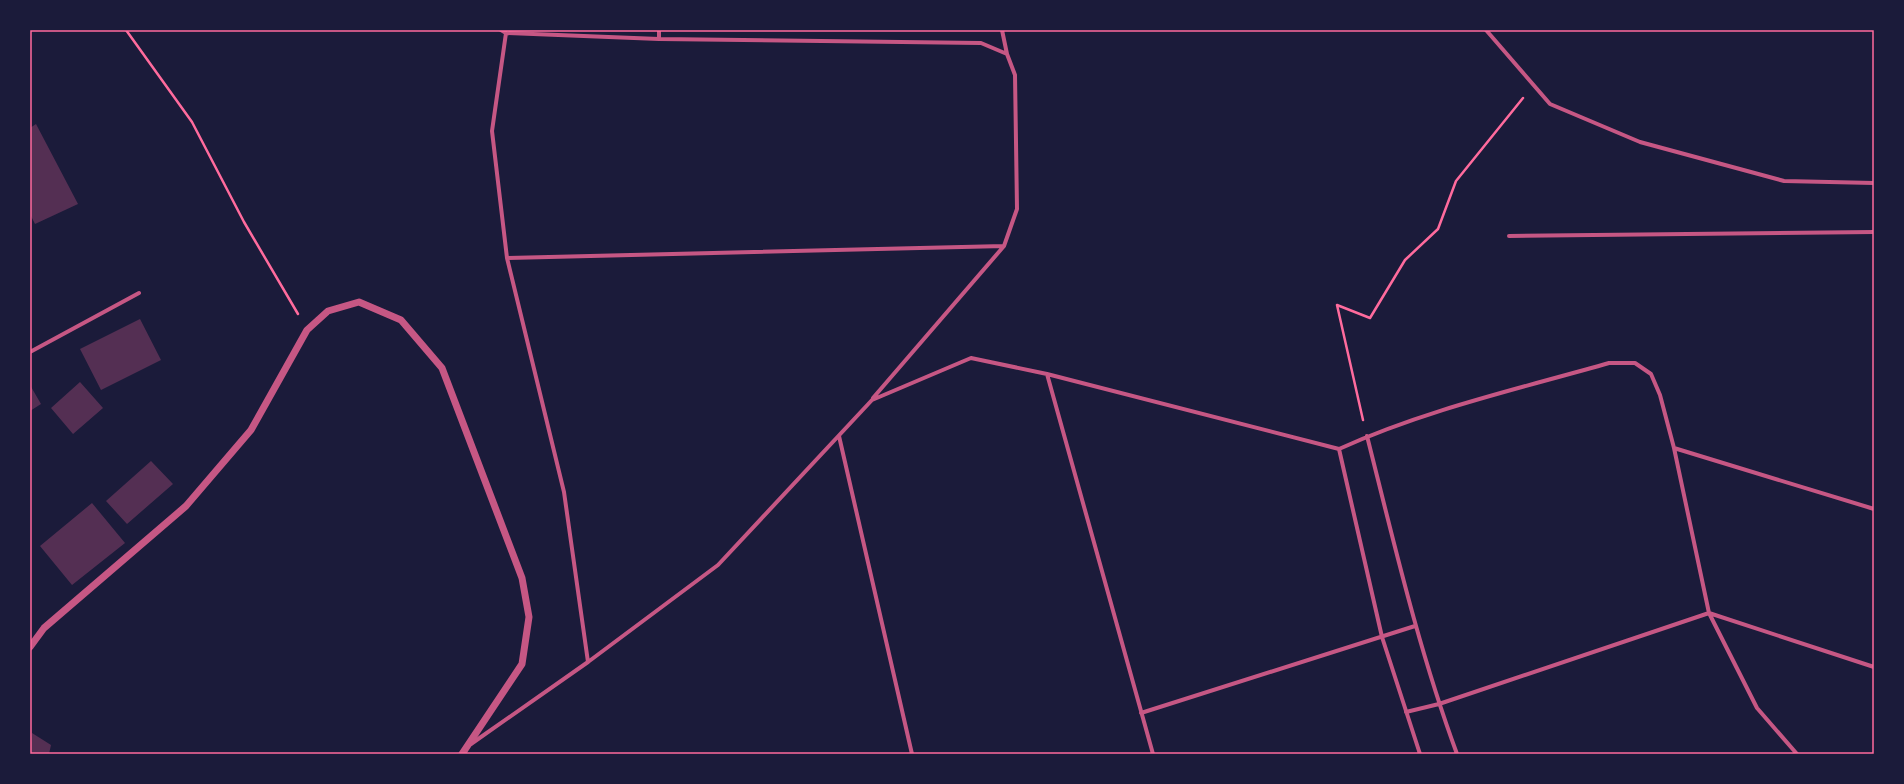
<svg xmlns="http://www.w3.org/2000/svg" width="1904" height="784" font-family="Mulish,sans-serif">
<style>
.building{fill:#542f53}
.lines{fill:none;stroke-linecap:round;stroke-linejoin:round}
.path{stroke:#ff6b9d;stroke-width:2.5}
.minor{stroke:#c65784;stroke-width:4}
.tertiary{stroke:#c65784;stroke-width:7}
.neatline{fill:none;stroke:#ff6b9d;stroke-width:1.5}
</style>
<rect width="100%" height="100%" fill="#1b1b3a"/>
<!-- building -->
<path class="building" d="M36,124L78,204L35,224L30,214V128Z
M140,319L161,360L101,390L80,349Z
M80,382L103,408L73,434L51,408Z
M30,385L41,404L30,411Z
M151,461L173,484L127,524L106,501Z
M92,503L125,543L72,585L40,546Z
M32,733L51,745L49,754H30Z"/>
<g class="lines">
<!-- path -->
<path class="path" d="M126,30L192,122L244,222L298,314
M1363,420L1337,305L1370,318L1405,260L1438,229L1456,181L1523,98"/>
<!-- minor -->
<path class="minor" d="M501,30L506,33L492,131L507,258L564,492L588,662
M659,30V39
M1002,30L1007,54
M1486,30L1550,104L1640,142L1784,181L1874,183
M506,33L659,39L981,43L1007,54L1015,75L1017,209L1004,246L873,398
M1509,236L1874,232
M507,258L1004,246
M30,352L139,293
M1047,374L1153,754
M839,436L912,754
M1367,436C1394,543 1419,651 1457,754
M1674,448L1874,509
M1339,449C1425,410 1518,389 1609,363H1635L1651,374L1660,395L1674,448L1709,613L1757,708L1797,754
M1339,449L1382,637L1420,754
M1406,712L1439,704L1709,613L1874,667
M1141,713L1415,626
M471,744L588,662L718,565L872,400L971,358L1047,374L1339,449"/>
<!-- tertiary -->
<path class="tertiary" d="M30,647L44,628L186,506L251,430L307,330L328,311L359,302L401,320L442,368L522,578L529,617L522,664L462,754"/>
</g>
<!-- border -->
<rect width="1904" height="784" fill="none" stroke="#1b1b3a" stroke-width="62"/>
<rect x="31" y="31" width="1842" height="722" class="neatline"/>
</svg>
